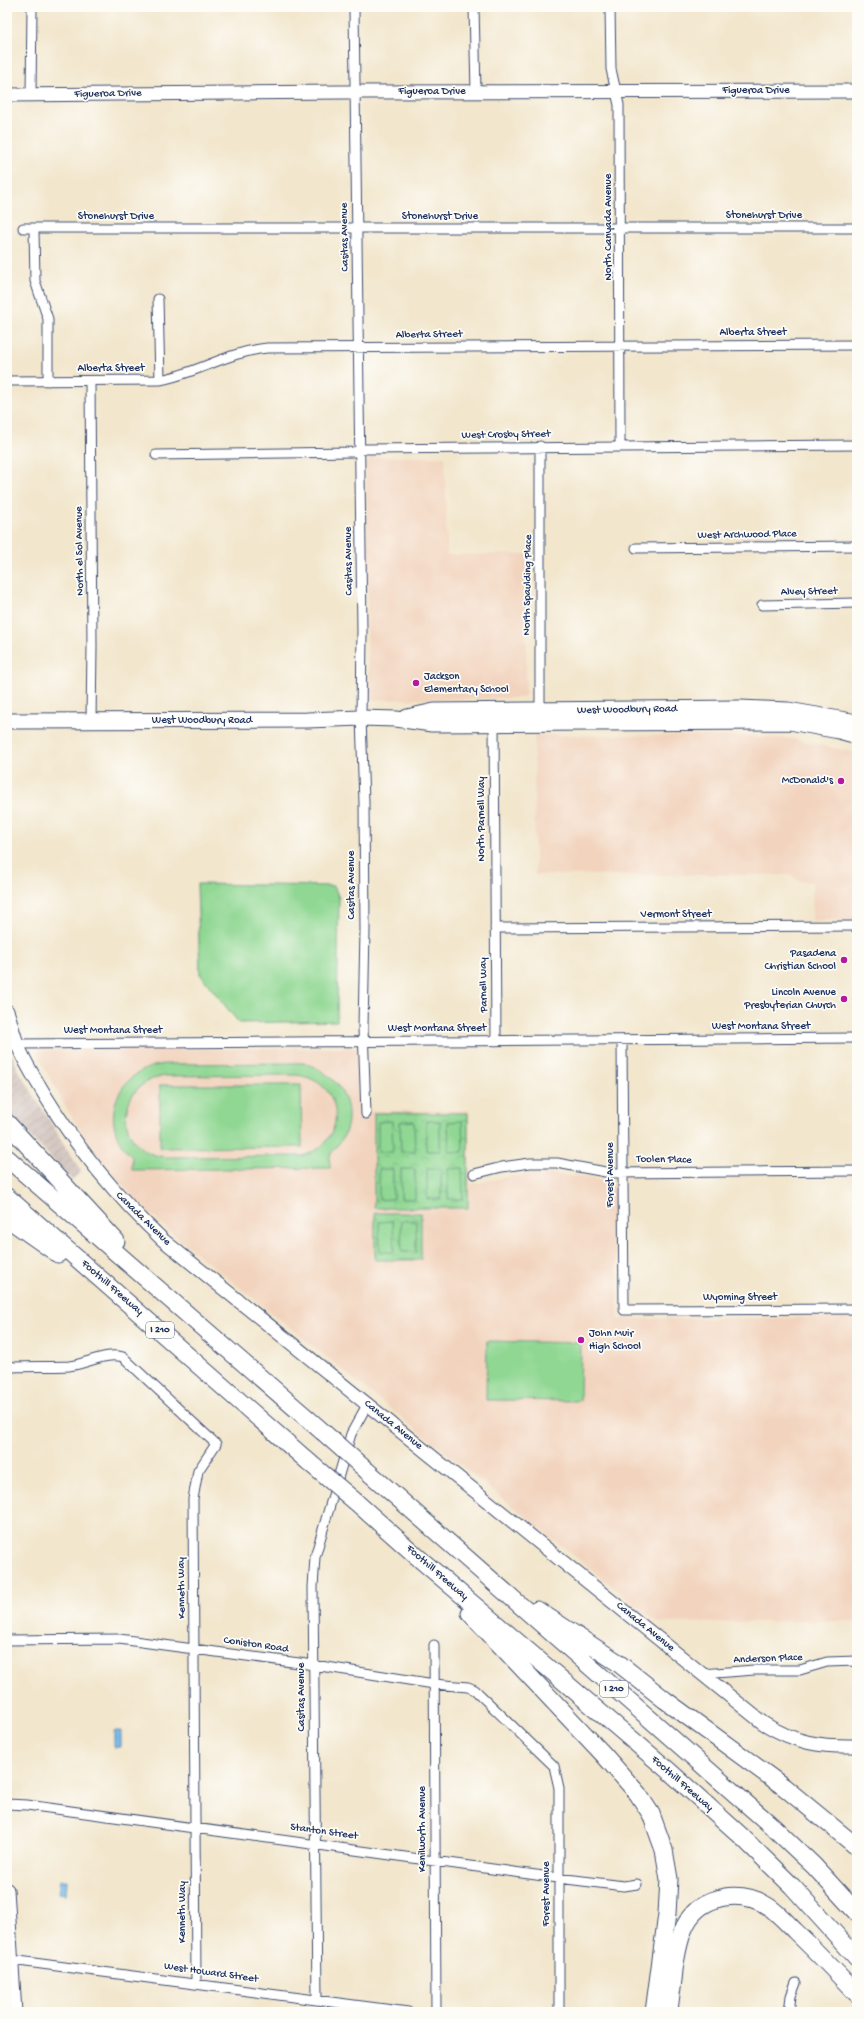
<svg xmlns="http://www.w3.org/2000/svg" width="864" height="2019" font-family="'Gochi Hand',sans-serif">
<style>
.built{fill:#f2d4be}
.industrial{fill:url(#industrial-furrows)}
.park{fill:url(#park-crowns);stroke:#558378}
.pitch{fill:#8fd792;stroke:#558378;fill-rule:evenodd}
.water{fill:url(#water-ripples);stroke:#4574a2}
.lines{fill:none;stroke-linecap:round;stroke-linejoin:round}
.street-casing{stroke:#3b4a6e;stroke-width:11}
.secondary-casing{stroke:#3b4a6e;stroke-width:15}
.primary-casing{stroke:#3b4a6e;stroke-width:17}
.highway-casing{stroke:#3b4a6e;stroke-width:19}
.street{stroke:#fff;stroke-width:9}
.secondary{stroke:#fff;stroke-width:13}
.primary{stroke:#fff;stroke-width:15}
.highway{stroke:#fff;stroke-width:17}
.highway-bridge-casing{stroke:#3b4a6e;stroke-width:19;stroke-linecap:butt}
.highway-bridge{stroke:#fff;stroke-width:17}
.poi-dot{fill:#b5179e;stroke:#fdfcf7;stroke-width:1.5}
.labels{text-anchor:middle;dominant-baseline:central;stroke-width:3.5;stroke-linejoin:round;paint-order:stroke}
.shield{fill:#fdfcf7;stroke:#5f6c8c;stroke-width:1}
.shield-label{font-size:10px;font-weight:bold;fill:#1b2f5e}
.street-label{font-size:11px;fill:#1b2f5e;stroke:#fdfcf7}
.poi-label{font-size:11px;fill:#1b2f5e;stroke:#fdfcf7;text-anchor:end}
</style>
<defs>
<pattern id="industrial-furrows" width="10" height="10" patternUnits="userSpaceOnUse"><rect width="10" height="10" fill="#cfc0ba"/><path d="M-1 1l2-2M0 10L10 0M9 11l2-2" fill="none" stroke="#b1a5a2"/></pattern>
<pattern id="park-crowns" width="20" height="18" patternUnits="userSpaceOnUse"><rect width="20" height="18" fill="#8fd792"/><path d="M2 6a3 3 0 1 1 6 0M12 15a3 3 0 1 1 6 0" fill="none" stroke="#7bb980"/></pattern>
<pattern id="water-ripples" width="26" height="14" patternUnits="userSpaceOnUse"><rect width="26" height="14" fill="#6fb8e7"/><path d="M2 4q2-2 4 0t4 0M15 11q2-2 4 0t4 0" fill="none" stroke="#5a96be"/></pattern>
</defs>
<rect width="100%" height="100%" fill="#fdfcf7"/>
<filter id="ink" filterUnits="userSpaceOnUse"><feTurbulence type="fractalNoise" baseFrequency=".025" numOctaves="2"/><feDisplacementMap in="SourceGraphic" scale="8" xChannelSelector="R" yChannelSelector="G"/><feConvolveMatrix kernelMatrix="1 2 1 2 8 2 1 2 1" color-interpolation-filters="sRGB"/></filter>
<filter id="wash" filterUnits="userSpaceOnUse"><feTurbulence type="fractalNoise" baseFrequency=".012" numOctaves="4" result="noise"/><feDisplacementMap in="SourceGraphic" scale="16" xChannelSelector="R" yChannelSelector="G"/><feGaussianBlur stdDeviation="0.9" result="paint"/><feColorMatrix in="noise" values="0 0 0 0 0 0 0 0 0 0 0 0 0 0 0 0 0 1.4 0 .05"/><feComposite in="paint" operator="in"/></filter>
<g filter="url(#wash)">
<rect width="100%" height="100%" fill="#f2e6cc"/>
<!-- built -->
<path class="built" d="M371,457H445L447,555L527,554L526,692L523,698L373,700L368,691L366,464Z
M534,735L736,736L788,738L857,753V920L812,921V882L799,881L791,875H535Z
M359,1048L360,1111L469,1110L470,1185L506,1177L540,1173L584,1177L615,1183L618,1319L857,1317V1621L658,1623L169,1231L136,1200L100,1159L69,1113L37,1054L39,1050Z"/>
<!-- industrial -->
<path class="industrial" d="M7,1042L18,1069L81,1172L72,1180L7,1112Z"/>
<!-- park -->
<path class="park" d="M374,1113H468V1208H374Z
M375,1213H421V1260H375Z"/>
<!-- pitch -->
<path class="pitch" d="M197,884L334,886L339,898L337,1021L239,1023L200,974Z
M303,1063C334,1071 357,1101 345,1133C342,1142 332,1150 330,1156C329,1159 330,1165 330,1168L132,1170V1157C95,1122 117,1068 166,1064ZM166,1076L295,1075C345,1079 350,1143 302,1156L167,1157C113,1154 113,1081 166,1076Z
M160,1085H301L302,1147L160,1148Z
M392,1121L393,1152H378V1122Z
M414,1121L415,1152H401L400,1122Z
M426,1121H440V1151H426Z
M462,1121L463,1152H449L448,1122Z
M462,1168L463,1199H448V1169Z
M379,1169H393V1199L379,1200Z
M401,1169H415V1199H401Z
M427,1169H441V1199H427Z
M393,1221L394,1252H380L379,1222Z
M401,1221H416V1252H402Z
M487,1341L581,1343L580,1401L486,1400Z"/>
<!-- water -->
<path class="water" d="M114,1731H121V1747H114Z
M60,1880H67L66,1894L58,1893Z"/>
</g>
<g filter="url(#ink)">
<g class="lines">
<!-- street casing -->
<g class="street-casing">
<path id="street" d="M354,7L362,630L361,718L364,802L365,930L363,1028L366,1114
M474,7L476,92
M610,7L611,69L619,105L620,447
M31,94L32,7
M23,228H857
M34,229L35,281L48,319V381
M158,299L160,380
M7,381L160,380C198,373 227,352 267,348L857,345
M90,381L92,646L91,721
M156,455L353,452L366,449L857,445
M636,548L857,546
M762,605L857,603
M540,714V446
M494,720L496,1041
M495,928L857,926
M622,1040L624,1310L857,1309
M17,1044L857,1038
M474,1174L502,1167L530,1163H557L611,1173L857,1171
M7,1364L13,1367C31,1366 50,1367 69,1366C87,1364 105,1352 123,1357L216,1444L198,1471L193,1499L196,1983
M7,1640L119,1639L314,1665L434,1684L468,1687L475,1690L554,1766L559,1788V2012
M434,1645L436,2012
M702,1674L754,1670H800L827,1662L857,1661
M7,1804L27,1805L558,1878L624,1886L637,1884
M11,1960L408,2012
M317,2000L313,1587L315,1557L326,1519L351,1434L367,1405
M789,2012L791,1996L796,1983"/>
</g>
<!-- secondary casing -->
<g class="secondary-casing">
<path id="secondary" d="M7,95L343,92L857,91
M7,1011C11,1022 13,1033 17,1043C24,1062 36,1080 46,1097C79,1151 117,1197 163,1240L763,1723C795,1743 820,1747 857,1746
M7,1890L15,2012"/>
</g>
<!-- primary casing -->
<g class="primary-casing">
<path id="primary" d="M407,717L434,711L740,708L788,710L857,722
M7,721L307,720L361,718L396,719L432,724L790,722L839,731L857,736"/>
</g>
<!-- highway casing -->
<g class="highway-casing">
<path id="highway" d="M7,1123L116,1241
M7,1158L323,1432
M7,1197L311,1464
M7,1218L58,1254
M366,1470L773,1827L814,1866L857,1913
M356,1502L421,1560L669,1771L739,1834L792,1886L857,1958
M537,1610L617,1662L665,1700L784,1787L857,1847
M470,1613L604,1755L638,1794L651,1814L664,1850L669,1879L667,1914L654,2012
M669,2012C670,1998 673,1984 674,1970C679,1936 685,1904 725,1897C740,1895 756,1898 769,1907C778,1913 787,1923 795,1931C817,1952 837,1973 857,1994"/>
</g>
<!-- street -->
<use href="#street" class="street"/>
<!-- secondary -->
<use href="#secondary" class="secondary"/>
<!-- primary -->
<use href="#primary" class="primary"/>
<!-- highway -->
<use href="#highway" class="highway"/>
<!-- highway-bridge casing -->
<g class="highway-bridge-casing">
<path id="highway-bridge" d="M323,1432L366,1470
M311,1464L356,1502"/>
</g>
<!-- highway-bridge -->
<use href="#highway-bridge" class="highway-bridge"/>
</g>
</g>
<!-- markers -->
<g class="poi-dot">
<circle cx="416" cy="683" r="4"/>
<circle cx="841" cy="781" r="4"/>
<circle cx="844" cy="960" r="4"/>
<circle cx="844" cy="999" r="4"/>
<circle cx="581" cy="1340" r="4"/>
</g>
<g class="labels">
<!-- shield labels -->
<g class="shield">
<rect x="146" y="1322" width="28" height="16" rx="3"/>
<rect x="600" y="1681" width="28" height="16" rx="3"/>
</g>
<g class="shield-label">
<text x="160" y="1330">I 210</text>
<text x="614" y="1689">I 210</text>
</g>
<!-- street labels -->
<g class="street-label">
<text x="756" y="91">Figueroa Drive</text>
<text x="432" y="92">Figueroa Drive</text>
<text transform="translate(108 94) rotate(-1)">Figueroa Drive</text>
<text x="764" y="216">Stonehurst Drive</text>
<text x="116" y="217">Stonehurst Drive</text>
<text x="440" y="217">Stonehurst Drive</text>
<text transform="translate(609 227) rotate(-90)">North Canyada Avenue</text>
<text transform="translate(345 237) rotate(-91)">Casitas Avenue</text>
<text x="753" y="333">Alberta Street</text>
<text transform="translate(429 335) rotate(-1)">Alberta Street</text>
<text x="111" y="369">Alberta Street</text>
<text transform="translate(506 435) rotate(-1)">West Crosby Street</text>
<text transform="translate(747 535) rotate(-1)">West Archwood Place</text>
<text transform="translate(80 551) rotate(-91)">North el Sol Avenue</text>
<text transform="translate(349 561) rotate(-91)">Casitas Avenue</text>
<text transform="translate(528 585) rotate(-89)">North Spaulding Place</text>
<text transform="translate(809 592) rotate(-1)">Alvey Street</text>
<text transform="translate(627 710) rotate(-1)">West Woodbury Road</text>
<text x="202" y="721">West Woodbury Road</text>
<text transform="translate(482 819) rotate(-90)">North Parnell Way</text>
<text transform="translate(352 885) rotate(-90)">Casitas Avenue</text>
<text x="676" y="915">Vermont Street</text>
<text transform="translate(484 985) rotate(-91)">Parnell Way</text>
<text x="761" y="1027">West Montana Street</text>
<text x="437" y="1029">West Montana Street</text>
<text x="113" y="1031">West Montana Street</text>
<text transform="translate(664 1160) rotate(1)">Toolen Place</text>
<text transform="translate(611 1175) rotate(-90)">Forest Avenue</text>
<text transform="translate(143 1219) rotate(44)">Canada Avenue</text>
<text transform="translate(112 1288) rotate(41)">Foothill Freeway</text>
<text x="740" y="1298">Wyoming Street</text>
<text transform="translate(393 1425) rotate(39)">Canada Avenue</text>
<text transform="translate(437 1573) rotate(41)">Foothill Freeway</text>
<text transform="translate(182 1588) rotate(-91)">Kenneth Way</text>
<text transform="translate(645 1627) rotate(39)">Canada Avenue</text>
<text transform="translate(256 1645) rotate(8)">Coniston Road</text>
<text transform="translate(768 1659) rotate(-2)">Anderson Place</text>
<text transform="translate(302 1697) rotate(-90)">Casitas Avenue</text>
<text transform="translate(682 1784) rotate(41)">Foothill Freeway</text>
<text transform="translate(423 1829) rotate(-90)">Kenilworth Avenue</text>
<text transform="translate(324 1832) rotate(8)">Stanton Street</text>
<text transform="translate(547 1894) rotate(-90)">Forest Avenue</text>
<text transform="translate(183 1912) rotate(-90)">Kenneth Way</text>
<text transform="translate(211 1973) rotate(8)">West Howard Street</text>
</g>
<!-- poi labels -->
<g class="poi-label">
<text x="424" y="677" text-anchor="start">Jackson<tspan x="424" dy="13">Elementary School</tspan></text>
<text x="833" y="781">McDonald's</text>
<text x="836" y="954">Pasadena<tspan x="836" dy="13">Christian School</tspan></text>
<text x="836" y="993">Lincoln Avenue<tspan x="836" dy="13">Presbyterian Church</tspan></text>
<text x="589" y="1334" text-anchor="start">John Muir<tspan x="589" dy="13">High School</tspan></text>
</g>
</g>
<!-- margin -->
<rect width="864" height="2019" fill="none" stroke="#fdfcf7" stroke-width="24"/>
</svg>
